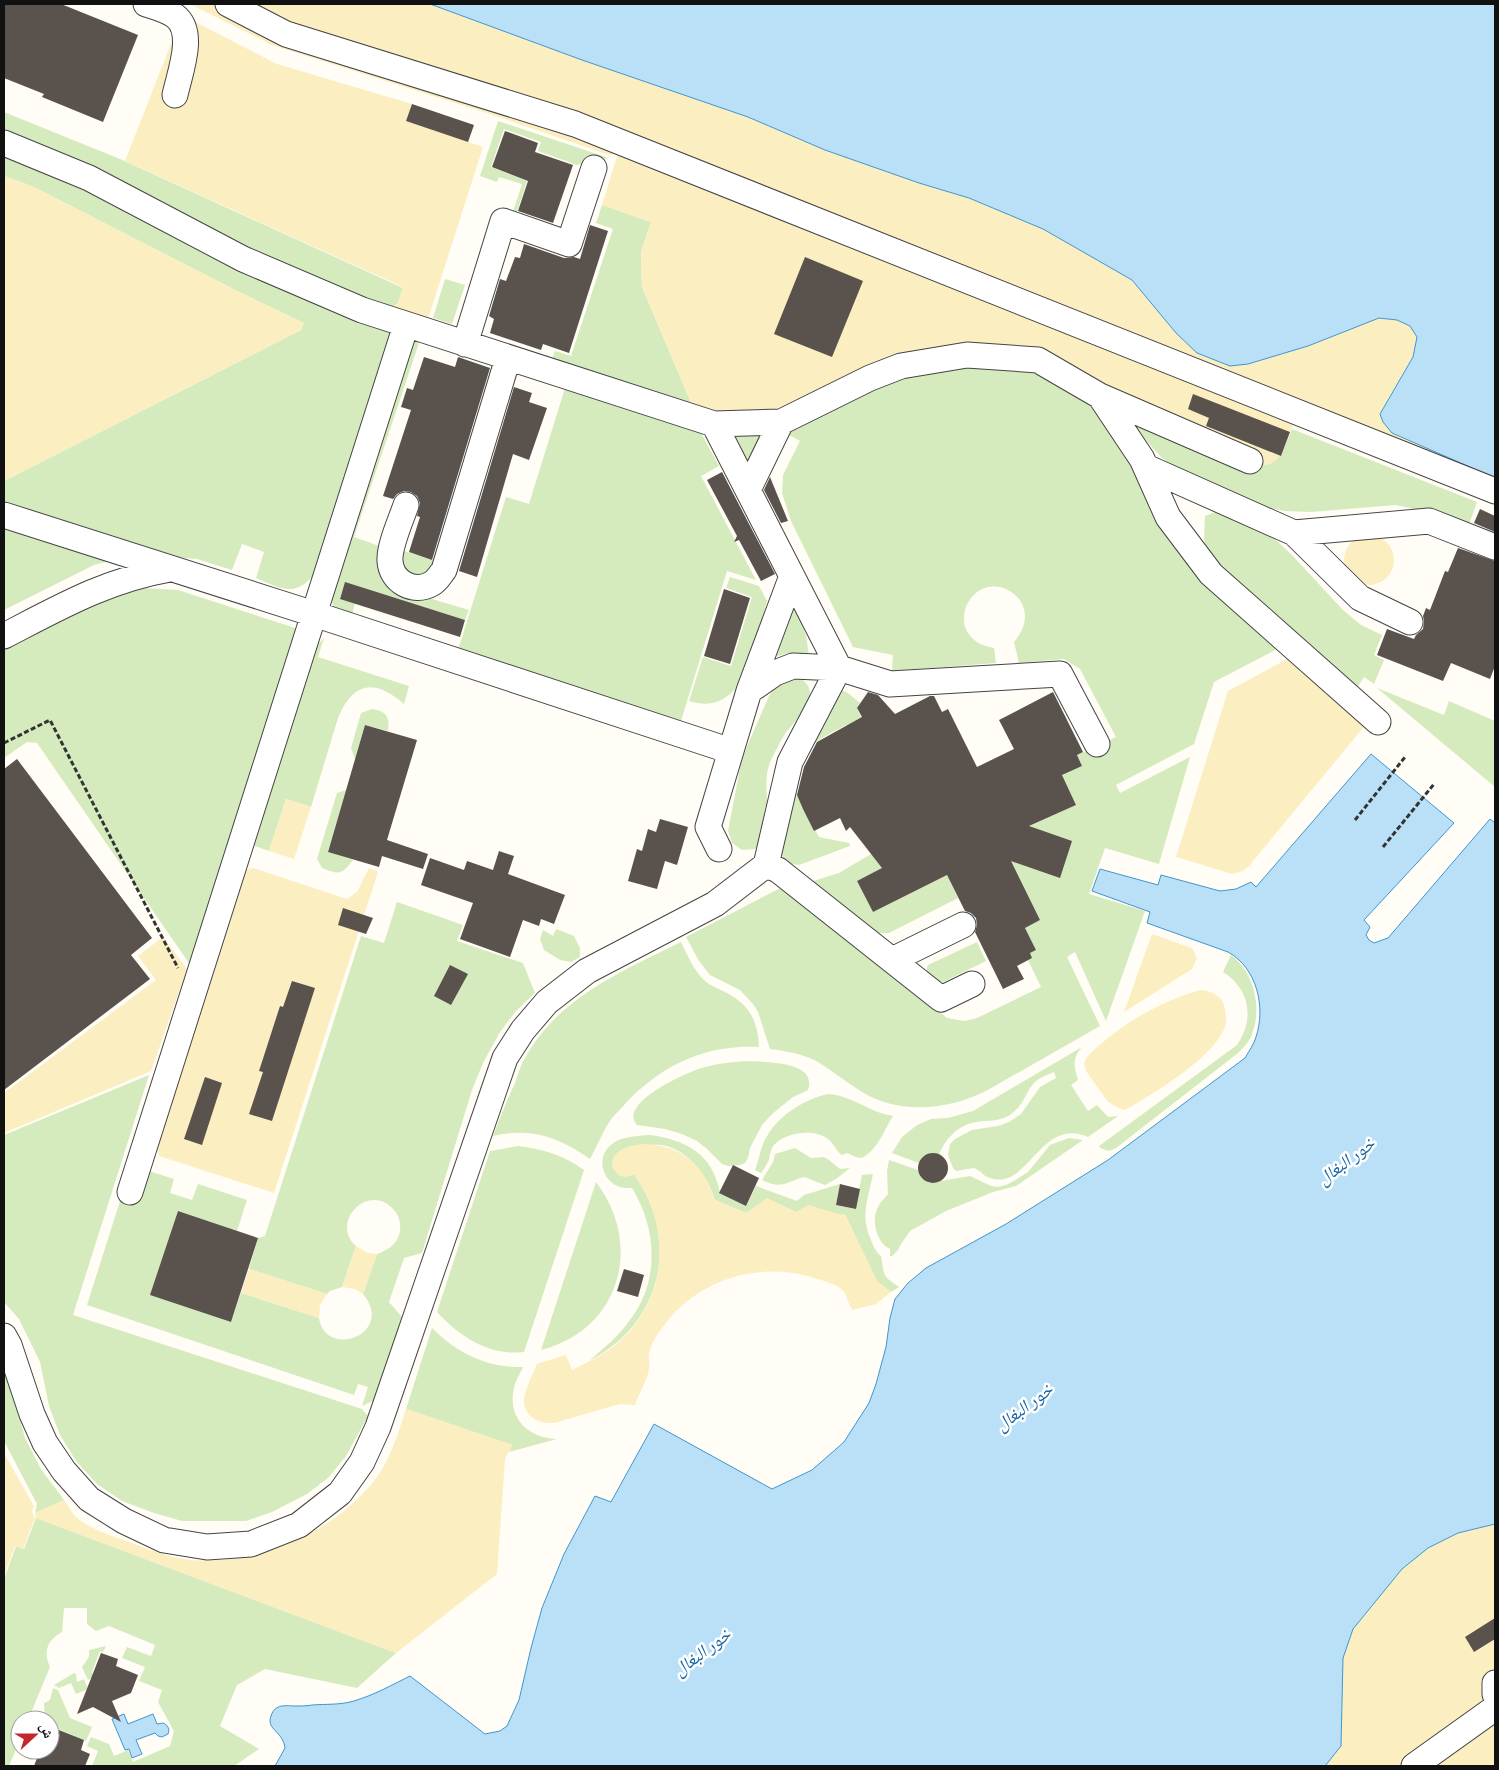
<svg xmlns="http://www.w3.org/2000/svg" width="1499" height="1770" font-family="'Crimson Pro','Noto Naskh Arabic',serif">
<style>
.green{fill:#d5ebbd}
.sand{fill:#fbeec1}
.water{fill:#b9e0f7;stroke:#3f96cf}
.building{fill:#5a524d}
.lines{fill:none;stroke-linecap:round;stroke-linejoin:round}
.minor-casing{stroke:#444;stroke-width:27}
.path{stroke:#333;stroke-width:3;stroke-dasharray:5 2.5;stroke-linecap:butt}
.minor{stroke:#fff;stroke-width:25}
.labels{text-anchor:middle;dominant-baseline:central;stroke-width:5;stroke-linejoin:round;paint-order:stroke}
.water-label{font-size:18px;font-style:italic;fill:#1768a6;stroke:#fff}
</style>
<rect width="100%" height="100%" fill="#fffdf5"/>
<!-- green -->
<path class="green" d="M4,112L120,159L403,288L398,303L391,308L327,286L4,134Z
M498,121L606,157L603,167L587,162L577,165L538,151L541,142L504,129L491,167L527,181L516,215L513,212L522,184L499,177L497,182L480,176Z
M4,153C88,184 165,233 246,273C293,296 342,313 391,332L312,577C293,598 278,587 256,578L264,552L242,544L232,570L197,559L136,554L94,565L4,610V481L301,330L304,323L239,292L34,187L4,176Z
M602,205L651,222L641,252L642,287L692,405L552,359L555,351L571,356L613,229L596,223Z
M445,279L465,285L452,324L433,318Z
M420,340L354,537L379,546L382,574L388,586L469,610L465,620L345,583L340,598L355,603L352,615L334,610L328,585L410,342Z
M958,363L1032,369L1072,388L1098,410L1119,442L1144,492L1281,647L1214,682L1194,744L1116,785L1120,793L1190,757L1159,864L1105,848L1089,894L1145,911L1106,1021L1075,952L1067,957L1100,1026L986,1091C948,1110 900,1115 862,1092C847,1083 833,1071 818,1062C804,1054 786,1051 770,1049L758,1012L753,1004L740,990L710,975L699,961L686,937L786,885L947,1018L965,1021L977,1018L1041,987L1028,960L1032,958L1030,953L1036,950L1025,928L1040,920L1005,850L1012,834L1076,805L1062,775L1082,766L1077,755L1116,737L1080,669L1064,659L1019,663L1014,642C1049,602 991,565 969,601C964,608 963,618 965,627C970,640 981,646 994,648L996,663L892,671L893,655L853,647L791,521L782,493L783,475L800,441L787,434L799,423L891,378Z
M565,388L700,431L719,466L701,476L756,580L727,571L681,721L458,650L506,497L529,504Z
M1128,420L1281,456L1292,429L1477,502L1468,527L1423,511L1396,505L1311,512L1285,511L1265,507L1182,473L1161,457Z
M769,430L745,470L726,434Z
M1221,510L1268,533L1291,554L1343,610L1361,625L1382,635L1374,655L1384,660L1374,684L1364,677L1355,691L1207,554L1204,539L1205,516Z
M401,550L438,562C436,564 435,567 433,569C424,578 405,576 401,563C400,559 401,554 401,550Z
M730,577L759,586L767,601C757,640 747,719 689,701L703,657L731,666L752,597L726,588Z
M144,588L178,590L298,629L191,966L37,743L27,742L4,758V648L118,590Z
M794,605L806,635L809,656L788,653L771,658Z
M324,638L318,657L409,686L404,704C374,678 353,682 338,718L311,807L286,799L269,851L252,845L310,652Z
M799,677C826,695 797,717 785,734C780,742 776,750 772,758C761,779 770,802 767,824C766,831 762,839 760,846L754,849L742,850L732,843L728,831L742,758L769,696L780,679Z
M1377,688L1444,715L1449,701L1495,721V787Z
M840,689L848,693L860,703L857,709L880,753L859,751L846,725L820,739L811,747Z
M372,709C387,711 390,718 388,731L365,725L355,759L351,748L361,713Z
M346,790L328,851L353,860C341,875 340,875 322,868L317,859L337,793Z
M796,793L819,837L849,843L850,846L799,865L788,863L780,853Z
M908,847L881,869L857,881L873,912L947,875L958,898L889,933H877L814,887L813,881L839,873L871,854L873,856Z
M397,902L463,925L457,941L523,963L535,993L516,1011L500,1032L483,1063L472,1090L422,1253L404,1258L389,1302L402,1317L375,1400L362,1406L368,1387L358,1384L354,1395L87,1305L121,1198L136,1203L146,1170L174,1179L170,1193L192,1200L198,1184L247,1200L237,1231L178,1211L151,1295L231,1322L241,1293L319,1318C325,1360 396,1334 363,1294L377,1254C388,1250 398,1244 400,1231C401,1223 399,1215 393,1209C369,1182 329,1222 356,1246L342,1287L330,1291L327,1294L249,1269L258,1238L265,1236L361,936L384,943Z
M556,929L574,936L580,948V957L571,962L560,960L544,950L540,939L543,930L553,936Z
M681,942C687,954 693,969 703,979C710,986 718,988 727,993C750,1005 758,1022 759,1047C706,1044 661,1065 625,1104C621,1109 616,1113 612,1118C603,1131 597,1146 590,1159C559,1137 531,1127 493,1136C500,1118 507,1100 515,1083C518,1075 520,1066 525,1058C558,998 622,971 681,942Z
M977,942L986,961L937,985C930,979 924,975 928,965Z
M1231,955C1253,971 1262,1005 1253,1031C1251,1040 1244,1047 1238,1053L1116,1148L1109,1151L1100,1148L1099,1146L1237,1045C1255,1019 1250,989 1223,972Z
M1082,1047C1072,1058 1074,1067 1078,1080L1071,1085L1088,1111L1097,1105L1108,1117L1118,1116L1088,1137C1040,1116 1029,1191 990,1178C983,1176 980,1170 974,1168L956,1171L953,1168L948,1155L950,1144L955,1139L972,1130L998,1126L1009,1122L1021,1114L1040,1087L1056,1078L1054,1072C1047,1075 1038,1078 1033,1084C1024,1095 1025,1104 1010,1115C999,1122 987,1120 976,1122C958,1125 945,1139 939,1155C930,1152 924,1155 919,1163L892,1153L902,1137L917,1125L931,1119L948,1118L973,1111Z
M747,1061C766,1062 818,1061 808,1090L793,1097L772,1114L762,1125L750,1148L748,1158L745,1163L740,1165L728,1166L722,1164L707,1149L697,1141L682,1134L665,1129L637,1125C617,1103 689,1071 705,1067C719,1063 733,1062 747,1061Z
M149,1075L73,1315L362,1409L368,1416L346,1456L328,1478L307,1494L272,1512L246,1521H182L154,1513L122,1501L97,1484L76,1461L60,1435L49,1406L40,1362L19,1319L4,1302V1135Z
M828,1094C854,1096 868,1112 893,1116C883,1132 879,1148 862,1158L856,1157L847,1153L842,1155C836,1151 835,1145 829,1140C816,1128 786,1132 774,1145C771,1148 770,1155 769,1160C767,1164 764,1169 761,1173L755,1170C758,1162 760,1152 763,1144C774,1118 802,1100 828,1094Z
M650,1135C686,1140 713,1154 720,1193L746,1206L756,1186L797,1201L804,1195L840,1184L836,1205L855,1209L862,1175L873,1174C868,1199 860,1216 871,1240C874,1247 875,1251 881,1256C885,1276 881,1275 899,1287L891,1292L877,1281L845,1215L796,1212L767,1199L746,1213L715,1200C707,1174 683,1142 652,1145C646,1145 641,1146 636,1147C626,1149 618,1149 613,1159L630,1176L634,1174C681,1240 662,1324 589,1361C604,1348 619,1336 630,1320C660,1281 657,1229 632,1188C627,1188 622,1188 617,1186C600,1178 597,1155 612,1144C622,1136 638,1136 650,1135Z
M1069,1138L1083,1140L1016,1186L993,1192L946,1211L910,1231L901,1244L898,1250L892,1256H890V1249C876,1243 871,1220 878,1207C880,1202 885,1198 888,1194L887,1171L889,1160L918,1170L921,1177L929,1183L970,1176L991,1186L998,1187L1006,1185L1014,1181L1028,1172L1050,1145Z
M518,1146C543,1149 563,1155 584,1170L524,1352C489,1356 460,1337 437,1312L490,1151Z
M795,1148L811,1158L824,1157L829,1160L840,1169L850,1168L836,1179L825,1185L804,1177C785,1182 783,1190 762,1180L773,1162L775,1154Z
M596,1182C644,1245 620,1330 541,1350Z
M432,1328C457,1353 487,1368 523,1367C520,1374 515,1381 514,1388C507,1418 528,1438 557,1439L509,1452L512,1445L406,1409Z
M4,1363L25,1438L41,1469L64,1500L35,1513L37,1504L4,1441Z
M36,1518L396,1653L357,1688L265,1669L237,1685L220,1726L259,1749L234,1766H92L98,1751L87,1746L91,1737L109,1744L114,1756L128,1750L133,1762L170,1746L174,1731L158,1702L162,1690L139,1681L145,1667L122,1658L127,1647L151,1656L155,1645L109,1626L96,1631L87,1624V1608H64L62,1632C47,1640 43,1652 50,1667L28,1720H20V1740L9,1766H4V1579L16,1546L24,1549Z
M106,1646L103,1652L100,1651L92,1672L94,1676L88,1680L82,1667L89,1657V1650Z
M74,1673L76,1674L77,1682L84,1679L88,1689L76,1694L71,1683L59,1688L54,1685Z
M53,1688L58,1690L70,1718L92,1727L86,1741L59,1729L52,1743H50V1720H45L44,1703L50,1700Z"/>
<!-- sand -->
<path class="sand" d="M190,4H430L582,60L748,117L825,150L919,183L969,198L1043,229L1132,280L1176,333L1230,366L1248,364L1308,346L1379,318L1397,320L1410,326L1417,337L1413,357L1388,399L1392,433L1495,478V505L1293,425C1277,459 1285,468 1240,466L1070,364L1018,345L978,344L896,356L773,410L713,413L692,405L642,287L641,252L651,222L602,205L618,153L609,155L493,115L272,45Z
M172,10L277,64L412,104L406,121L483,147L428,319L391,308L398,303L403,287L125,161L174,36Z
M4,176L34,187L239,292L304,323L301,330L4,481Z
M1344 560a25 25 0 1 1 50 0a25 25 0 1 1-50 0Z
M1291,657L1367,723L1249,866L1243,871L1232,874L1176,857L1228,691Z
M286,799L311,807L294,859L269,851Z
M253,868L347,899L357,892L369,868L378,872L274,1193L159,1156L155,1142L243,871Z
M1152,934L1192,948L1197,958L1192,969L1124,1012Z
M163,937L187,969L151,1071L4,1133V1093L156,980L138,956Z
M1200,990C1212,991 1224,996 1225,1010C1226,1016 1227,1023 1224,1029C1211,1059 1157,1091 1129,1108L1123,1110L1108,1102L1086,1071L1084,1063C1088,1054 1095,1049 1102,1043C1131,1018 1164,1001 1200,990Z
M643,1144C681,1145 704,1164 715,1200L746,1213L767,1198L796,1212L808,1205L846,1216L877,1281L891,1292L876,1304L852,1310C849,1304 847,1297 844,1292C839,1285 825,1281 817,1279C763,1260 700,1278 665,1324C658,1333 651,1343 649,1354C648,1359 650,1364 649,1369C647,1381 639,1393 635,1405L620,1404L554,1423C538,1424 523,1416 524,1398C526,1387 533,1374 537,1364L566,1355L572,1370C589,1361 607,1354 621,1340C669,1295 671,1226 634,1174L626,1177L619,1176L612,1167C611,1149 629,1146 643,1144Z
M356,1246L368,1253L377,1254L363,1294L355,1289L342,1287Z
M249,1269L327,1294L320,1305L319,1318L241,1293Z
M406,1409L512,1445L505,1459L497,1574L396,1653L36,1518L35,1513L64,1500C68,1505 71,1511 75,1516C91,1531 117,1537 137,1545C155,1552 172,1558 192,1560C259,1565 331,1534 374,1481C390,1460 398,1434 406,1409Z
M4,1453L34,1506L32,1512L35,1518L23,1549L15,1546L4,1576Z
M1495,1524V1766H1325L1341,1746L1343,1658L1353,1629L1402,1569L1428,1548L1458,1533Z"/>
<!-- water -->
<path class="water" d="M430,4H1495V478L1392,433L1383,422L1380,414L1413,357L1417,337L1410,326L1397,320L1379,318L1308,346L1248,364L1230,366L1197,353L1176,333L1132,280L1043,229L969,198L919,183L825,150L748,117L582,60Z
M1371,754L1454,823L1364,920L1370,927L1366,935L1369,940L1374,943L1388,938L1490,819L1495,823V1524L1458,1533L1428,1548L1402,1569L1353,1629L1343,1658L1341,1746L1325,1766H275L285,1748C283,1731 266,1730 271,1716C275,1703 286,1706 296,1706C301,1706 307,1706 312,1705C325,1704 341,1705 354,1701C374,1695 392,1685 410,1676L485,1734L500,1731L507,1726L519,1700L531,1648L542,1608L564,1554L595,1496L611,1502L654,1424L772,1489L812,1470L844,1442L869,1403L876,1384L886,1347L890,1318L895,1299L908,1283L926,1268L1006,1224L1108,1160L1245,1058C1249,1051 1254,1044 1256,1037C1266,1007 1257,968 1228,952L1147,923L1150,912L1092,891L1100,869L1158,885L1161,875L1220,891L1236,889L1251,882L1256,887Z
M124,1714L128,1724L153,1714L157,1724L163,1723C168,1725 170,1729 168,1734L162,1737L158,1736L155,1733L136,1740L142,1754L132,1758L129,1749L125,1750L112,1719Z"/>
<!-- building -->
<path class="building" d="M4,4H61L138,35L103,122L42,97L44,94L4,78Z
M412,104L474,125L468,142L406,121Z
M505,131L538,143L535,152L573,165L553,223L518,211L528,181L492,167Z
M590,225L608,231L569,353L543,344L541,350L490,333L494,319L489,316L500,279L506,281L515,257L520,258L524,244L564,258L574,257L580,259Z
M805,257L863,281L832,357L774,334Z
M424,357L455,367L458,357L490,368L432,560L409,552L420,517L417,516L420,503L417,496L411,492L404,491L397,494L393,499L383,496L411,410L401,407L407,388L413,390Z
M514,387L532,393L529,402L547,408L529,460L513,454L477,577L459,571Z
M1193,394L1290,432L1281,456L1206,426L1209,418L1188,409Z
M722,472L775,574L761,581L739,540L734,542L737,536L707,480Z
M770,477L788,521L781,523L764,490Z
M1480,509L1495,516V532L1474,523Z
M1458,548L1495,561V666L1490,679L1451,663L1443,681L1377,655L1387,629L1414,639L1416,635L1423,629L1424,621L1423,616L1426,608L1430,610L1445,571L1448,572Z
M345,582L465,620L460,637L340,599Z
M724,589L750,598L730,664L704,656Z
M868,692L878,695L895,714L930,696H934L942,712L948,709L977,767L1014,749L999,720L1053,692L1083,752L1077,755L1082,766L1062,775L1076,805L1029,826L1072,841L1060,878L1011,861L1040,920L1025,928L1036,950L1030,953L1032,958L1017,966L1024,979L1003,989L975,932L977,925L976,918L971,913L965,911L947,875L873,912L857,881L882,868L850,827L846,831L840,818L814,831L803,809L797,795L804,767L817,742L862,717L857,708Z
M365,725L417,740L387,840L428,854L423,869L382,856L379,867L328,852Z
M17,759L152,938L131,955L150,979L4,1090V769Z
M660,819L688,827L677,865L665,861L657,889L628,881L637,849L642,851L648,829L656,832Z
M499,851L514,856L508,874L565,895L554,924L541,919L539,926L523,920L510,957L460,939L473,903L421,885L430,858L464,870L467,861L493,870Z
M343,908L373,918L366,934L338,925Z
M450,965L468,974L451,1005L434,996Z
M292,981L315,988L272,1121L249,1114L263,1072L259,1071L280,1006L283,1007Z
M205,1077L222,1083L202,1145L184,1139Z
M918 1168a15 15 0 1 1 30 0a15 15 0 1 1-30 0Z
M733,1165L759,1178L746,1206L719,1193Z
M840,1184L860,1189L856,1209L836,1205Z
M178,1211L258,1238L231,1322L150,1295Z
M624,1269L644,1275L638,1297L617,1291Z
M1495,1618V1639L1474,1652L1465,1637Z
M101,1653L118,1659L116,1666L138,1675L131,1693L112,1701L121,1722L93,1707L77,1714Z
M59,1730L84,1740L81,1750L90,1754L85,1766H34L40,1750H51Z"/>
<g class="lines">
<!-- minor casing -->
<g class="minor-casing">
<path id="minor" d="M146,4C155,7 167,10 175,16C196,32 180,72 175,95
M228,4L286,34L575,124L1495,491
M4,143L89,178L243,259L362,310L714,424L781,422L870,378L901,366L967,355L1038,360L1100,396L1142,459L1168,517L1211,574L1378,722
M465,344L503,221L569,244L594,168
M1100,396L1250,461
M714,424L839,668
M1146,467L1294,533L1360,598L1410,622
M748,490L781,422
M406,505C401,520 389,546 390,561C391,581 413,594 431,584C437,581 440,575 444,570L508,358
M4,515L314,614L731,751
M1294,533L1429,521L1495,547
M4,636C60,607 107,580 170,569
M749,691L775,673L793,666L839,668L890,684L1060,674L1097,744
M719,849L708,827L749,691L792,576
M766,865L778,870L941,999L972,984
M892,960L963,925
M130,1192L406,325
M4,1336L9,1345L32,1414L45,1443L64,1471L89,1499L124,1521L164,1540L207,1547L251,1544L299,1525L340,1493L362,1462L378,1427L505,1058L523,1030L547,1002L587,971L715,904L766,865L790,762L839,668
M1495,1683V1694
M1414,1766L1495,1708"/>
</g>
<!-- path -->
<path class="path" d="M4,743L50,720L178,968
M1355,820L1405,757
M1383,847L1434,784"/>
<!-- minor -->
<use href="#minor" class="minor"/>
</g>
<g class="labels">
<!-- water labels -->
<g class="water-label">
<text transform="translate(1346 1161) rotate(-37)">خور البغال</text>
<text transform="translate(1024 1407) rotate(-37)">خور البغال</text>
<text transform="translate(702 1652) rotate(-37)">خور البغال</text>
</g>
</g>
<!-- border -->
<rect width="1499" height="1770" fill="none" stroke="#111111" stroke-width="10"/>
<!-- north arrow -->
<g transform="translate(35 1735) rotate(69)"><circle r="24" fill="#ffffff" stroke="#a0a0a0"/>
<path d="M0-4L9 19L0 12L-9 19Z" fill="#c4262e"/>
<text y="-8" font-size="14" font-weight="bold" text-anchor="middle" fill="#111111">ش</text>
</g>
</svg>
